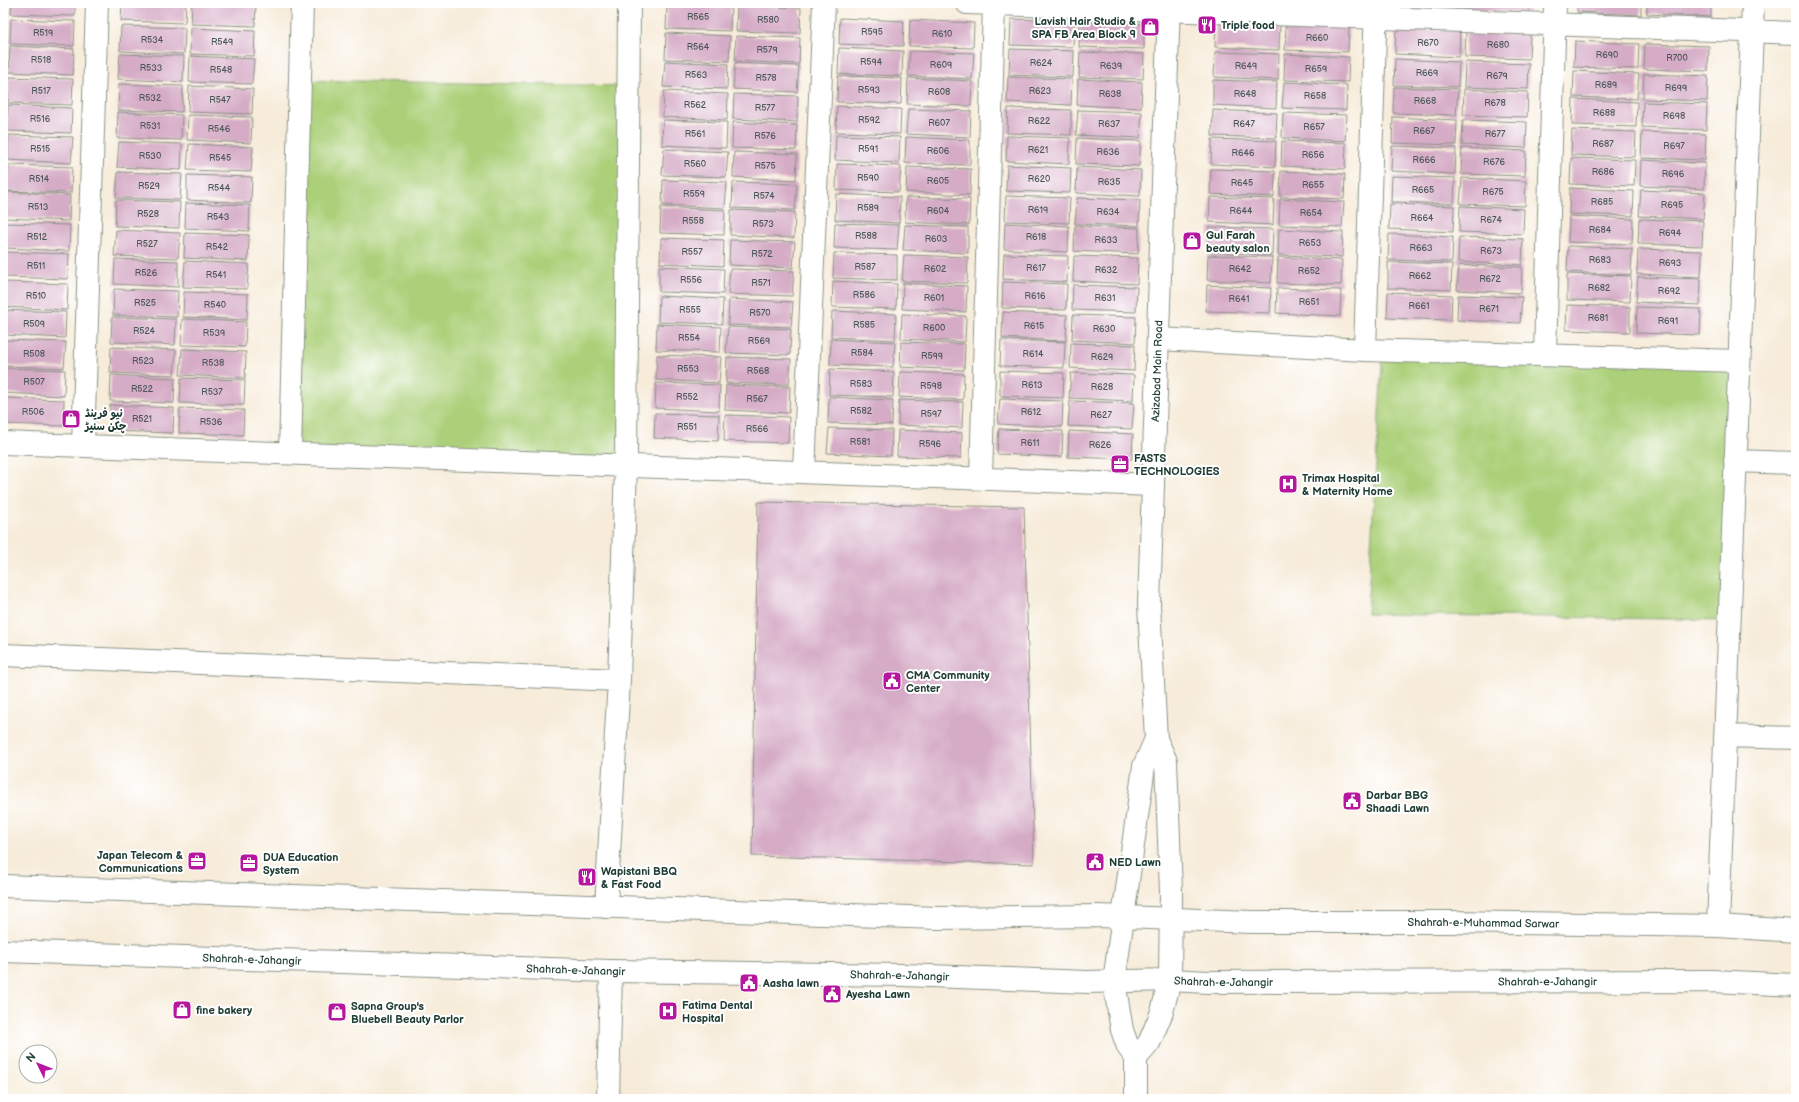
<svg xmlns="http://www.w3.org/2000/svg" width="1799" height="1102" font-family="'Balsamiq Sans','Playpen Sans Arabic',sans-serif">
<style>
.green{fill:#acd079;stroke:#668656}
.building{fill:#d5abc6}
.lines{fill:none;stroke-linecap:round;stroke-linejoin:round}
.street-casing{stroke:#8b9487;stroke-width:24}
.secondary-casing{stroke:#8b9487;stroke-width:24}
.street{stroke:#fff;stroke-width:22}
.secondary{stroke:#fff;stroke-width:22}
.labels{text-anchor:middle;dominant-baseline:central;stroke-width:4;stroke-linejoin:round;paint-order:stroke}
.number-label{font-size:9px;fill:#4c5858}
.poi-label{font-size:11px;font-weight:bold;fill:#1f3d34;stroke:#fff;text-anchor:start}
.street-label{font-size:11px;fill:#1f3d34;stroke:#fff}
</style>
<rect width="100%" height="100%" fill="#fff"/>
<filter id="ink" filterUnits="userSpaceOnUse"><feTurbulence type="fractalNoise" baseFrequency=".025" numOctaves="2"/><feDisplacementMap in="SourceGraphic" scale="8" xChannelSelector="R" yChannelSelector="G"/><feConvolveMatrix kernelMatrix="1 2 1 2 8 2 1 2 1" color-interpolation-filters="sRGB"/></filter>
<filter id="wash" filterUnits="userSpaceOnUse"><feTurbulence type="fractalNoise" baseFrequency=".012" numOctaves="4" result="noise"/><feDisplacementMap in="SourceGraphic" scale="16" xChannelSelector="R" yChannelSelector="G"/><feGaussianBlur stdDeviation="0.9" result="paint"/><feColorMatrix in="noise" values="0 0 0 0 0 0 0 0 0 0 0 0 0 0 0 0 0 1.4 0 .05"/><feComposite in="paint" operator="in"/></filter>
<g filter="url(#wash)">
<rect width="100%" height="100%" fill="#f7ecda"/>
<!-- green -->
<path class="green" d="M300,80L629,86L626,465L290,453Z
M1383,350L1739,361L1730,620L1367,614Z"/>
<g id="blocks">
<!-- building -->
<path class="building" d="M3,3H5V14H3Z
M12,3H75V16L11,14Z
M122,3H186L185,23L121,21Z
M192,3H256L255,26L191,24Z
M667,3L731,6L730,31L666,29Z
M1298,3H1354V6L1298,4Z
M1395,3H1459V11L1395,8Z
M1465,3H1529V13L1465,10Z
M1577,3H1641V15L1577,12Z
M1647,3H1711V17L1647,14Z
M737,6L801,8L800,33L736,31Z
M3,18L6,19L4,41H3Z
M840,18L904,21L903,46L839,44Z
M11,19L75,21L74,46L10,44Z
M1011,19L1075,21L1073,47L1010,45Z
M910,20L974,23L973,48L909,46Z
M1080,21L1144,24V49L1079,47Z
M1216,21L1280,24L1279,50L1215,47Z
M1286,24L1349,26L1348,52L1285,50Z
M121,26L185,28L184,54L120,51Z
M191,28L255,31L254,56L190,54Z
M1396,29L1460,31L1459,57L1395,54Z
M1466,31L1530,34L1529,59L1465,57Z
M666,33L730,36L729,61L665,59Z
M736,36L800,38L799,64L735,61Z
M1575,41L1639,44L1638,69L1574,67Z
M1645,44L1709,46L1708,71L1644,69Z
M10,46L74,49L73,75L9,72Z
M839,48L903,51L902,76L838,74Z
M1010,49L1074,51L1073,77L1009,75Z
M910,51L974,53L972,79L908,76Z
M1080,52L1144,54L1143,79L1079,77Z
M1215,52L1279,54L1278,80L1214,77Z
M120,54L184,56L183,82L118,79Z
M1285,54L1349,57L1348,82L1284,80Z
M190,56L254,59L252,84L189,82Z
M1395,59L1459,62L1458,87L1394,85Z
M665,61L728,64L727,89L663,87Z
M1465,62L1529,64L1528,89L1464,87Z
M735,63L799,66L797,92L733,89Z
M1574,71L1639,74L1637,99L1573,97Z
M1644,74L1708,76L1707,101L1643,99Z
M838,76L902,78L901,104L837,102Z
M9,77L73,79L72,105L8,103Z
M1008,77L1072,79L1071,105L1007,102Z
M908,78L972,81L971,106L907,104Z
M1078,79L1142,82L1141,108L1077,105Z
M1213,80L1277,82L1276,108L1213,105Z
M1284,82L1347,85L1346,110L1282,108Z
M119,84L183,86L182,112L118,110Z
M189,86L253,89L252,114L188,112Z
M1394,87L1458,89L1456,115L1393,113Z
M1464,89L1528,92L1527,117L1463,115Z
M664,91L728,94L727,120L663,117Z
M734,94L798,96L797,122L733,119Z
M1573,99L1637,102L1636,127L1572,125Z
M1643,102L1707,104L1706,130L1642,127Z
M8,105L72,108L71,133L7,131Z
M837,106L901,109L900,134L836,132Z
M1008,108L1071,110V135L1007,133Z
M908,109L971,111L970,137L906,134Z
M1078,110L1142,112L1140,138L1076,135Z
M1213,110L1277,113L1276,138L1212,136Z
M118,112L182,115L181,140L117,138Z
M1283,113L1347,115L1345,141L1282,138Z
M188,115L252,117L251,143L187,140Z
M1393,117L1457,120L1456,145L1392,143Z
M663,120L727,122L726,148L662,145Z
M1463,120L1527,122L1526,148L1462,145Z
M733,122L797,125L796,150L732,148Z
M1572,130L1636,132L1635,157L1571,155Z
M1642,132L1706,134L1705,160L1641,158Z
M9,135L73,137L71,163L8,160Z
M836,135L900,137L899,163L835,160Z
M1007,136L1070,138L1069,164L1006,161Z
M906,137L970,140V165L905,163Z
M1077,138L1141,141L1139,166L1076,164Z
M1212,139L1276,141L1275,167L1211,164Z
M1282,141L1346,143L1345,169L1281,166Z
M119,142L182,144L181,170L117,167Z
M189,144L253,147L251,172L187,170Z
M1392,146L1456,148L1455,174L1391,171Z
M1462,148L1526,151L1525,176L1461,174Z
M664,149L728,152L726,177L662,175Z
M734,152L797,154L796,180L733,177Z
M1571,158L1635,160L1634,186L1570,184Z
M1641,160L1705,163L1704,189L1640,186Z
M837,164L901,166L899,192L836,190Z
M8,165L72,167L71,193L7,191Z
M1007,165L1071,168L1070,193L1006,191Z
M907,167L971,169L970,195L906,192Z
M1077,167L1141,170L1140,196L1076,193Z
M1211,169L1275,171L1274,197L1210,194Z
M1281,171L1345,174L1344,199L1280,197Z
M118,172L182,174L180,200L116,198Z
M187,175L252,177L251,203L187,200Z
M1392,176L1455,178L1454,204L1391,202Z
M1462,178L1526,181L1525,206L1460,204Z
M663,180L727,182L725,208L662,205Z
M733,182L797,184L795,210L732,208Z
M1570,188L1634,191L1633,216L1569,214Z
M1641,190L1705,193L1703,219L1639,216Z
M6,192L70,195L69,221L5,218Z
M836,194L900,197L899,223L835,220Z
M1006,196L1070,198L1069,223L1005,221Z
M906,197L970,199L969,225L905,222Z
M1210,197L1274,199L1273,225L1209,222Z
M1077,198L1140,200L1139,226L1075,224Z
M1280,199L1344,202L1342,227L1279,225Z
M116,200L180,202L179,228L115,226Z
M186,203L250,205L249,231L185,228Z
M1390,204L1454,206L1453,232L1389,229Z
M1460,206L1524,209L1523,234L1459,232Z
M661,207L725,210L724,235L660,233Z
M731,210L795,212L794,238L730,235Z
M1569,216L1633,219L1632,244L1568,242Z
M1639,219L1703,221L1702,246L1638,244Z
M6,223L70,225L69,251L4,248Z
M835,223L899,225L897,250L834,248Z
M1005,223L1069,226L1068,252L1004,249Z
M905,225L968,227V253L903,250Z
M1075,226L1139,228L1138,254L1074,251Z
M1209,227L1273,229L1272,255L1208,252Z
M1279,229L1343,232L1342,257L1278,255Z
M116,230L180,233L178,258L114,256Z
M185,233L249,235L248,261L184,258Z
M1389,234L1453,237L1452,262L1388,260Z
M1459,237L1523,239L1522,265L1458,262Z
M661,238L724,240L723,266L660,263Z
M730,240L795,242L793,268L729,265Z
M1568,246L1632,249L1631,275L1567,272Z
M1638,249L1702,251L1701,277L1637,274Z
M5,252L69,254L68,279L4,277Z
M834,253L897,255V280L833,278Z
M1004,254L1068,256L1067,282L1003,279Z
M904,255L968,257L967,283L902,281Z
M1208,255L1272,257L1271,283L1207,280Z
M1074,256L1138,258L1137,284L1073,281Z
M1278,257L1342,260L1341,285L1277,283Z
M115,259L178,261V287L114,284Z
M185,261L249,264L247,289L183,287Z
M1388,262L1452,264L1451,290L1388,288Z
M1459,265L1522,267L1521,293L1457,290Z
M659,266L724,269L723,294L659,292Z
M730,269L794,271L792,296L728,294Z
M1567,274L1631,276L1630,302L1567,300Z
M1638,277L1701,279L1700,305L1636,302Z
M833,281L897,284L896,309L832,307Z
M4,282L68,284L67,310L3,307Z
M1003,282L1067,284L1066,310L1002,308Z
M903,283L967,286L966,312L902,309Z
M1073,285L1137,287L1136,312L1072,310Z
M1207,285L1271,288L1270,313L1206,311Z
M1277,288L1341,290L1340,316L1276,313Z
M114,289L178,291L177,317L113,315Z
M184,292L248,294L247,320L183,317Z
M1388,292L1452,295L1451,320L1387,318Z
M1458,295L1522,297L1520,323L1457,320Z
M659,296L723,299L722,324L658,322Z
M729,299L793,302L791,327L728,325Z
M1567,305L1630,307V332L1566,330Z
M1637,307L1701,309L1700,335L1636,333Z
M3,310L66,312L65,338L3,335Z
M832,311L896,314L895,340L831,337Z
M1003,312L1067,315L1066,341L1002,338Z
M902,314L966,316L965,342L901,339Z
M1073,315L1136,317L1135,343L1072,340Z
M112,317L176,319L175,345L111,342Z
M182,319L246,322L245,347L181,345Z
M657,324L721,327L720,352L656,350Z
M728,327L791,329L790,355L726,353Z
M831,339L895,342L893,367L830,365Z
M3,340L66,342L64,368L3,366Z
M1001,340L1065,342L1064,368L1000,366Z
M901,342L965,344L964,370L900,367Z
M1071,343L1135,345L1134,371L1070,368Z
M111,347L176,350L174,375L110,373Z
M182,349L246,352L245,378L180,375Z
M657,355L721,357L719,383L656,380Z
M727,357L791,359L789,385L726,383Z
M3,368L65,370L64,396L3,393Z
M830,369L894,372L893,397L829,395Z
M1000,371L1064,373L1063,398L1000,396Z
M900,372L964,374L963,400L899,397Z
M1071,373L1134,375L1133,401L1069,398Z
M111,375L175,378L174,403L110,401Z
M181,378L245,380L244,405L180,403Z
M656,383L720,385L719,411L655,408Z
M726,385L790,387L789,413L725,410Z
M829,397L893,400L892,425L828,423Z
M3,398L64,400L63,426L3,424Z
M1000,399L1063,401L1062,427L998,424Z
M899,400L963,402L962,428L898,425Z
M1070,401L1134,403L1132,429L1068,426Z
M110,405L174,408L173,433L109,431Z
M180,408L244,410L243,435L179,433Z
M655,413L719,415L718,441L654,438Z
M725,415L789,417L788,443L724,441Z
M829,428L892,430L891,456L827,453Z
M999,429L1063,431L1062,457L997,454Z
M898,430L962,433L961,458L897,456Z
M1069,431L1133,434L1132,459L1068,457Z
M758,502L1024,507L1034,864L752,856Z"/>
</g>
</g>
<g filter="url(#ink)">
<use href="#blocks" fill-opacity="0" stroke="#8b9487" stroke-width="1"/>
<g class="lines">
<!-- street casing -->
<g class="street-casing">
<path id="street" d="M967,3L1796,33
M1158,339L1365,350L1739,361
M1365,350L1376,3
M1545,355L1555,3
M3,443L1153,485
M83,446L97,3
M290,453L302,3
M1735,461L1796,463
M804,472L824,3
M981,478L994,3
M3,655L619,680
M1725,736L1796,738
M606,907L619,680L626,465L629,3
M1718,926L1753,3
M608,1099L611,971"/>
</g>
<!-- secondary casing -->
<g class="secondary-casing">
<g id="secondary">
<path id="s1" d="M3,886L938,918L1098,916L1252,922H1448L1718,926L1796,931"/>
<path id="s2" d="M3,951L611,971L903,975L1087,982L1170,980L1209,982L1713,981L1796,985"/>
<path id="s3" d="M1136,1058L1149,1043L1162,1012L1170,980L1171,892L1166,761L1156,739L1149,605L1169,3"/>
<path d="M1136,1099V1058L1128,1047L1122,1030L1114,982L1144,766L1156,739"/>
</g>
</g>
<!-- street -->
<use href="#street" class="street"/>
<!-- secondary -->
<use href="#secondary" class="secondary"/>
</g>
</g>
<!-- icons -->
<defs>
<g id="restaurant-square" transform="scale(1)"><rect x="-9" y="-9" width="18" height="18" rx="4" fill="#b5179e" stroke="#fff"/><path d="M-5-6h1v4h1v-4h1v4h1v-4h1v5L-1.5 .5V6h-2V.5L-5-1ZM5-6V6H3V1.5H1.5Q1.5-4 5-6Z" fill="#fff"/></g>
<g id="shop-square" transform="scale(1)"><rect x="-9" y="-9" width="18" height="18" rx="4" fill="#b5179e" stroke="#fff"/><path d="M-5-2.5h2.3a2.7 3.5 0 0 1 5.4 0H5L5.5 6h-11ZM-1.5-2.5h3a1.5 2.3 0 0 0-3 0Z" fill="#fff"/></g>
<g id="office-square" transform="scale(1)"><rect x="-9" y="-9" width="18" height="18" rx="4" fill="#b5179e" stroke="#fff"/><path d="M-6-3h4V-5.5h4V-3h4V5H-6ZM-1-4.5V-3h2v-1.5ZM-6 0V1H6V0Z" fill="#fff"/></g>
<g id="hospital-square" transform="scale(1)"><rect x="-9" y="-9" width="18" height="18" rx="4" fill="#b5179e" stroke="#fff"/><path d="M-5-5h3v3.5h4V-5h3V5h-3V1.5h-4V5h-3Z" fill="#fff"/></g>
<g id="civic-square" transform="scale(1)"><rect x="-9" y="-9" width="18" height="18" rx="4" fill="#b5179e" stroke="#fff"/><path d="M-.6-6.5H3V-4.5H.6V-3L4-1V1h2V6H-6V1h2V-1L-.6-3ZM-1.2 2.5V6h2.4V2.5Z" fill="#fff"/></g>
</defs>
<g fill-rule="evenodd">
<use href="#restaurant-square" x="1207" y="25"/>
<use href="#shop-square" x="1150" y="27"/>
<use href="#shop-square" x="1192" y="241"/>
<use href="#shop-square" x="71" y="419"/>
<use href="#office-square" x="1120" y="464"/>
<use href="#hospital-square" x="1288" y="484"/>
<use href="#civic-square" x="892" y="681"/>
<use href="#civic-square" x="1352" y="801"/>
<use href="#office-square" x="197" y="861"/>
<use href="#civic-square" x="1095" y="862"/>
<use href="#office-square" x="249" y="863"/>
<use href="#restaurant-square" x="587" y="877"/>
<use href="#civic-square" x="749" y="983"/>
<use href="#civic-square" x="832" y="994"/>
<use href="#shop-square" x="182" y="1010"/>
<use href="#hospital-square" x="668" y="1011"/>
<use href="#shop-square" x="337" y="1012"/>
</g>
<g class="labels">
<!-- number labels -->
<g class="number-label">
<text x="698" y="17">R565</text>
<text x="768" y="20">R580</text>
<text x="872" y="32">R595</text>
<text x="43" y="33">R519</text>
<text x="942" y="34">R610</text>
<text x="1317" y="38">R660</text>
<text x="152" y="40">R534</text>
<text x="222" y="42">R549</text>
<text x="1428" y="43">R670</text>
<text x="1498" y="45">R680</text>
<text x="698" y="47">R564</text>
<text x="767" y="50">R579</text>
<text x="1607" y="55">R690</text>
<text x="1677" y="58">R700</text>
<text x="41" y="60">R518</text>
<text x="871" y="62">R594</text>
<text x="1041" y="63">R624</text>
<text x="941" y="65">R609</text>
<text x="1111" y="66">R639</text>
<text x="1246" y="66">R649</text>
<text x="151" y="68">R533</text>
<text x="1316" y="69">R659</text>
<text x="221" y="70">R548</text>
<text x="1427" y="73">R669</text>
<text x="696" y="75">R563</text>
<text x="1497" y="76">R679</text>
<text x="766" y="78">R578</text>
<text x="1606" y="85">R689</text>
<text x="1676" y="88">R699</text>
<text x="869" y="90">R593</text>
<text x="41" y="91">R517</text>
<text x="1040" y="91">R623</text>
<text x="939" y="92">R608</text>
<text x="1110" y="94">R638</text>
<text x="1245" y="94">R648</text>
<text x="1315" y="96">R658</text>
<text x="150" y="98">R532</text>
<text x="220" y="100">R547</text>
<text x="1425" y="101">R668</text>
<text x="1495" y="103">R678</text>
<text x="695" y="105">R562</text>
<text x="765" y="108">R577</text>
<text x="1604" y="113">R688</text>
<text x="1674" y="116">R698</text>
<text x="40" y="119">R516</text>
<text x="869" y="120">R592</text>
<text x="1039" y="121">R622</text>
<text x="939" y="123">R607</text>
<text x="1109" y="124">R637</text>
<text x="1244" y="124">R647</text>
<text x="150" y="126">R531</text>
<text x="1314" y="127">R657</text>
<text x="219" y="129">R546</text>
<text x="1424" y="131">R667</text>
<text x="695" y="134">R561</text>
<text x="1495" y="134">R677</text>
<text x="765" y="136">R576</text>
<text x="1603" y="144">R687</text>
<text x="1674" y="146">R697</text>
<text x="40" y="149">R515</text>
<text x="868" y="149">R591</text>
<text x="1038" y="150">R621</text>
<text x="938" y="151">R606</text>
<text x="1108" y="152">R636</text>
<text x="1243" y="153">R646</text>
<text x="1313" y="155">R656</text>
<text x="150" y="156">R530</text>
<text x="220" y="158">R545</text>
<text x="1424" y="160">R666</text>
<text x="1494" y="162">R676</text>
<text x="695" y="164">R560</text>
<text x="765" y="166">R575</text>
<text x="1603" y="172">R686</text>
<text x="1673" y="174">R696</text>
<text x="868" y="178">R590</text>
<text x="39" y="179">R514</text>
<text x="1039" y="179">R620</text>
<text x="938" y="181">R605</text>
<text x="1109" y="182">R635</text>
<text x="1242" y="183">R645</text>
<text x="1313" y="185">R655</text>
<text x="149" y="186">R529</text>
<text x="219" y="188">R544</text>
<text x="1423" y="190">R665</text>
<text x="1493" y="192">R675</text>
<text x="694" y="194">R559</text>
<text x="764" y="196">R574</text>
<text x="1602" y="202">R685</text>
<text x="1672" y="205">R695</text>
<text x="38" y="207">R513</text>
<text x="868" y="208">R589</text>
<text x="1038" y="210">R619</text>
<text x="938" y="211">R604</text>
<text x="1241" y="211">R644</text>
<text x="1108" y="212">R634</text>
<text x="1311" y="213">R654</text>
<text x="148" y="214">R528</text>
<text x="218" y="217">R543</text>
<text x="1422" y="218">R664</text>
<text x="1491" y="220">R674</text>
<text x="693" y="221">R558</text>
<text x="763" y="224">R573</text>
<text x="1600" y="230">R684</text>
<text x="1670" y="233">R694</text>
<text x="866" y="236">R588</text>
<text x="37" y="237">R512</text>
<text x="1036" y="237">R618</text>
<text x="936" y="239">R603</text>
<text x="1106" y="240">R633</text>
<text x="1310" y="243">R653</text>
<text x="147" y="244">R527</text>
<text x="217" y="247">R542</text>
<text x="1421" y="248">R663</text>
<text x="1491" y="251">R673</text>
<text x="692" y="252">R557</text>
<text x="762" y="254">R572</text>
<text x="1600" y="260">R683</text>
<text x="1670" y="263">R693</text>
<text x="36" y="266">R511</text>
<text x="865" y="267">R587</text>
<text x="1036" y="268">R617</text>
<text x="935" y="269">R602</text>
<text x="1240" y="269">R642</text>
<text x="1106" y="270">R632</text>
<text x="1309" y="271">R652</text>
<text x="146" y="273">R526</text>
<text x="216" y="275">R541</text>
<text x="1420" y="276">R662</text>
<text x="1490" y="279">R672</text>
<text x="691" y="280">R556</text>
<text x="761" y="283">R571</text>
<text x="1599" y="288">R682</text>
<text x="1669" y="291">R692</text>
<text x="864" y="295">R586</text>
<text x="36" y="296">R510</text>
<text x="1035" y="296">R616</text>
<text x="934" y="298">R601</text>
<text x="1105" y="298">R631</text>
<text x="1239" y="299">R641</text>
<text x="1309" y="302">R651</text>
<text x="145" y="303">R525</text>
<text x="215" y="305">R540</text>
<text x="1419" y="306">R661</text>
<text x="1489" y="309">R671</text>
<text x="690" y="310">R555</text>
<text x="760" y="313">R570</text>
<text x="1598" y="318">R681</text>
<text x="1668" y="321">R691</text>
<text x="34" y="324">R509</text>
<text x="864" y="325">R585</text>
<text x="1034" y="326">R615</text>
<text x="934" y="328">R600</text>
<text x="1104" y="329">R630</text>
<text x="144" y="331">R524</text>
<text x="214" y="333">R539</text>
<text x="689" y="338">R554</text>
<text x="759" y="341">R569</text>
<text x="862" y="353">R584</text>
<text x="34" y="354">R508</text>
<text x="1033" y="354">R614</text>
<text x="932" y="356">R599</text>
<text x="1102" y="357">R629</text>
<text x="143" y="361">R523</text>
<text x="213" y="363">R538</text>
<text x="688" y="369">R553</text>
<text x="758" y="371">R568</text>
<text x="34" y="382">R507</text>
<text x="861" y="384">R583</text>
<text x="1032" y="385">R613</text>
<text x="931" y="386">R598</text>
<text x="1102" y="387">R628</text>
<text x="142" y="389">R522</text>
<text x="212" y="392">R537</text>
<text x="687" y="397">R552</text>
<text x="757" y="399">R567</text>
<text x="861" y="411">R582</text>
<text x="33" y="412">R506</text>
<text x="1031" y="412">R612</text>
<text x="931" y="414">R597</text>
<text x="1101" y="415">R627</text>
<text x="142" y="419">R521</text>
<text x="211" y="422">R536</text>
<text x="687" y="427">R551</text>
<text x="757" y="429">R566</text>
<text x="860" y="442">R581</text>
<text x="1030" y="443">R611</text>
<text x="930" y="444">R596</text>
<text x="1100" y="445">R626</text>
</g>
<!-- poi labels -->
<g class="poi-label">
<text x="1136" y="21" text-anchor="end">Lavish Hair Studio &amp;<tspan x="1136" dy="13">SPA FB Area Block 9</tspan></text>
<text x="1221" y="25">Triple food</text>
<text x="1206" y="235">Gul Farah<tspan x="1206" dy="13">beauty salon</tspan></text>
<text x="85" y="413">نیو فرینڈ<tspan x="85" dy="13">چکن سنیڑ</tspan></text>
<text x="1134" y="458">FASTS<tspan x="1134" dy="13">TECHNOLOGIES</tspan></text>
<text x="1302" y="478">Trimax Hospital<tspan x="1302" dy="13">&amp; Maternity Home</tspan></text>
<text x="906" y="675">CMA Community<tspan x="906" dy="13">Center</tspan></text>
<text x="1366" y="795">Darbar BBG<tspan x="1366" dy="13">Shaadi Lawn</tspan></text>
<text x="183" y="855" text-anchor="end">Japan Telecom &amp;<tspan x="183" dy="13">Communications</tspan></text>
<text x="263" y="857">DUA Education<tspan x="263" dy="13">System</tspan></text>
<text x="1109" y="862">NED Lawn</text>
<text x="601" y="871">Wapistani BBQ<tspan x="601" dy="13">&amp; Fast Food</tspan></text>
<text x="763" y="983">Aasha lawn</text>
<text x="846" y="994">Ayesha Lawn</text>
<text x="682" y="1005">Fatima Dental<tspan x="682" dy="13">Hospital</tspan></text>
<text x="351" y="1006">Sapna Group's<tspan x="351" dy="13">Bluebell Beauty Parlor</tspan></text>
<text x="196" y="1010">fine bakery</text>
</g>
<!-- street labels -->
<g class="street-label">
<text stroke="none"><textPath href="#s3" startOffset="698">Azizabad Main Road</textPath></text>
<text stroke="none"><textPath href="#s1" startOffset="1481">Shahrah-e-Muhammad Sarwar</textPath></text>
<text stroke="none"><textPath href="#s2" startOffset="249">Shahrah-e-Jahangir</textPath></text>
<text stroke="none"><textPath href="#s2" startOffset="573">Shahrah-e-Jahangir</textPath></text>
<text stroke="none"><textPath href="#s2" startOffset="897">Shahrah-e-Jahangir</textPath></text>
<text stroke="none"><textPath href="#s2" startOffset="1221">Shahrah-e-Jahangir</textPath></text>
<text stroke="none"><textPath href="#s2" startOffset="1545">Shahrah-e-Jahangir</textPath></text>
</g>
</g>
<!-- margin -->
<rect width="1799" height="1102" fill="none" stroke="#fff" stroke-width="16"/>
<!-- north arrow -->
<g transform="translate(38 1064) rotate(313)"><circle r="19" fill="#ffffff" stroke="#a5b1ae"/>
<path d="M0-3L7 15L0 10L-7 15Z" fill="#b5179e"/>
<text y="-6" font-size="11" font-weight="bold" text-anchor="middle" fill="#1f3d34">N</text>
</g>
</svg>
